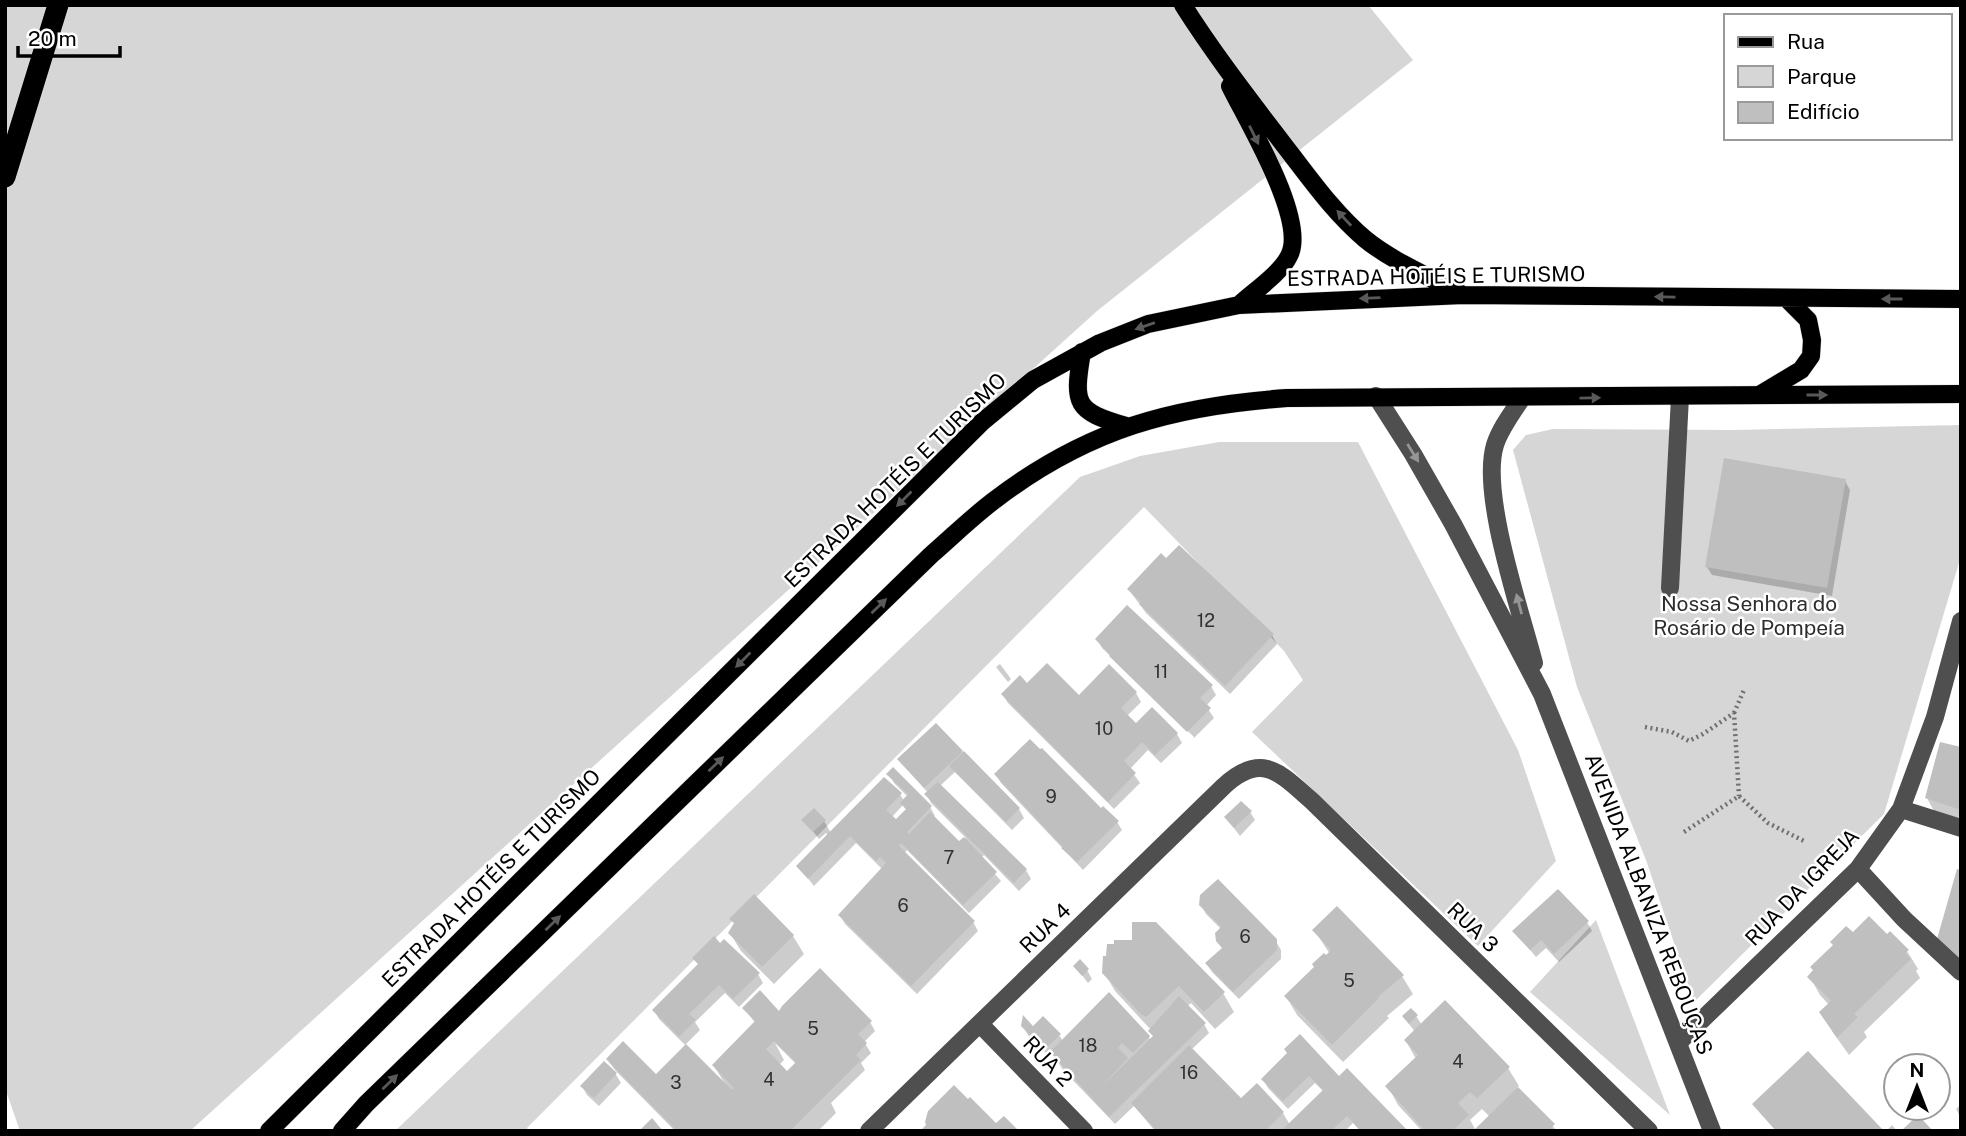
<svg xmlns="http://www.w3.org/2000/svg" width="1966" height="1136" font-family="'Public Sans',sans-serif">
<style>
.green{fill:#d6d6d6}
.shadow{fill:#0003;fill-rule:evenodd}
.building{fill:#bfbfbf;fill-rule:evenodd}
.lines{fill:none;stroke-linecap:round;stroke-linejoin:round}
.major-casing{stroke:#dbdbdb;stroke-width:19}
.highway-casing{stroke:#dbdbdb;stroke-width:23}
.path{stroke:#717171;stroke-width:4.5;stroke-dasharray:2 3.5;stroke-linecap:butt}
.minor{stroke:#4f4f4f;stroke-width:18}
.major{stroke:#000;stroke-width:18}
.highway{stroke:#000;stroke-width:21}
.oneway{fill:#595959}
.oneway2{fill:#959595}
.labels{text-anchor:middle;dominant-baseline:central;stroke-width:5;stroke-linejoin:round;paint-order:stroke}
.number-label{font-size:18px;fill:#303030}
.street-label{font-size:21px;fill:#000;stroke:#fff}
.park-label{font-size:21px;fill:#2d2d2d;stroke:#fff}
</style>
<rect width="100%" height="100%" fill="#fff"/>
<!-- green -->
<path class="green" d="M5,5H1368L1413,60L1097,311L190,1131H20L5,1088Z
M1961,425V556L1884,814L1694,1002L1646,860L1577,687L1513,450L1526,435L1553,429L1734,430Z
M1219,442H1358L1518,750L1556,861L1478,946L1252,732L1303,680L1284,651L1144,507L527,1128L529,1131H395L1080,477L1140,456Z
M1596,920L1670,1115L1530,992Z"/>
<!-- shadow -->
<path class="shadow" d="M1845,481L1850,490L1832,596L1712,575L1707,567Z
M1129,590L1272,635L1277,644L1230,694L1146,613Z
M1097,639L1211,686L1216,695L1206,706L1214,718L1193,739L1194,737L1102,648Z
M1000,664L1011,679L1008,682L996,667Z
M1027,685L1079,697L1136,693L1141,702L1127,716L1136,725L1177,734L1182,743L1161,763L1148,750L1130,769L1140,783L1114,809L1008,703L1003,695Z
M936,725L1019,809L1024,818L1012,830L955,772L940,786L1026,870L1031,879L1019,891L984,855L981,858L1001,881L969,913L907,850L904,854L973,922L978,931L917,994L845,924L840,915L882,869L856,843L814,886L798,866L828,836L826,833L819,839L804,820L824,821L831,833L900,794L904,801L908,797L894,783L889,774L930,807L935,816L933,818L959,844L966,838L931,803L927,795L928,793L899,759ZM903,805L907,811L896,821L892,817Z
M1961,749V825L1937,817L1927,798Z
M996,775L1101,811L1117,822L1122,830L1083,870L1001,783Z
M1250,812L1255,820L1240,836L1226,818Z
M1201,905L1275,940L1281,950V959L1239,999L1212,972L1207,964L1223,949L1222,930L1206,914Z
M1587,922L1592,931L1559,962L1546,948L1536,957L1515,932Z
M1314,930L1402,976L1413,994L1387,1016L1389,1018L1343,1062L1297,1015L1286,996L1330,954Z
M730,933L793,936L804,954L774,984L741,951Z
M1853,935L1887,937L1907,951L1918,969L1916,971L1920,978L1864,1032L1867,1037L1849,1055L1832,1031L1829,1005L1820,995L1810,977Z
M694,958L758,974L763,983L739,1007L725,993L695,1022L700,1030L685,1045L659,1019L654,1010L699,966Z
M1075,966L1087,970L1092,979L1088,983Z
M1104,972L1223,993L1234,1012L1215,1029L1191,1003L1187,1007L1204,1024L1209,1033L1191,1050L1241,1101L1283,1113L1290,1125L1324,1092L1315,1083L1288,1109L1268,1088L1263,1079L1289,1054L1339,1078L1406,1131H1360L1353,1123L1345,1131H1155L1134,1106L1115,1124L1063,1070L1053,1054L1050,1057L1028,1035L1023,1026L1059,1035L1063,1041L1149,1037L1151,1040L1154,1037L1151,1030L1115,991Z
M744,1008L780,1014L870,1022L875,1031L864,1042L871,1053L861,1063L865,1070L831,1103L836,1113L818,1131H675L615,1070L608,1060L656,1077L725,1084L714,1066L756,1024ZM775,1043L796,1064L787,1074L779,1065L784,1060Z
M1416,1016L1422,1025L1508,1068L1519,1086L1517,1088L1557,1131H1422L1398,1105L1388,1086L1416,1059L1406,1041L1415,1032L1404,1017ZM1482,1109L1490,1117L1476,1131L1470,1120Z
M615,1073L621,1083L599,1106L587,1095L582,1086Z
M1961,1104V1118L1956,1109Z
M1892,1125L1897,1131H1886Z"/>
<!-- building -->
<path class="building" d="M1724,458L1846,479L1827,588L1705,567Z
M1179,545L1274,634L1225,686L1139,604L1141,602L1127,589L1161,553L1166,558Z
M1127,605L1213,685L1200,698L1211,708L1187,732L1109,656L1110,655L1095,639Z
M1047,663L1079,695L1109,664L1137,692L1121,708L1136,723L1152,707L1178,733L1155,755L1142,742L1124,761L1136,773L1108,802L1001,694L1020,675L1027,683Z
M936,723L963,751L924,788L897,759Z
M1030,739L1040,749L1042,748L1101,808L1103,806L1119,821L1077,862L1061,848L1063,847L994,774Z
M1940,742L1961,747V810L1925,798Z
M964,751L1020,808L1006,822L949,766Z
M893,767L932,806L907,832L909,834L930,812L959,841L964,837L997,872L963,905L901,843L899,846L975,921L911,986L838,915L886,863L880,857L876,861L850,836L808,879L796,866L884,777L902,793L886,810L896,819L906,809L900,803L908,794L886,774Z
M938,782L1027,869L1014,883L924,794Z
M1241,801L1252,811L1234,828L1224,817Z
M814,808L826,820L813,832L801,820Z
M1957,869L1961,870V966L1937,939Z
M1218,879L1277,939V950L1233,992L1205,963L1222,948L1216,941L1215,933L1221,927L1199,905L1200,895Z
M1558,889L1589,921L1554,954L1541,940L1530,950L1512,931Z
M754,894L794,935L762,967L728,933L734,923L729,919Z
M1337,906L1404,975L1378,997L1379,998L1332,1045L1284,996L1314,967L1312,964L1324,953L1326,955L1331,950L1312,930Z
M1869,916L1887,934L1890,931L1909,950L1905,953L1911,959L1854,1014L1858,1017L1837,1038L1819,1012L1831,1001L1807,977L1813,970L1810,967L1833,945L1830,942L1846,926L1853,932Z
M1132,922H1156L1225,992L1204,1012L1179,986L1146,1017L1141,1014L1102,973L1103,956H1106L1107,944H1114V940H1132Z
M714,936L720,943L724,939L760,973L733,999L719,985L689,1014L696,1020L679,1037L652,1010L698,964L692,958Z
M1080,959L1089,969L1082,976L1073,966Z
M820,968L872,1021L858,1034L867,1043L856,1055L861,1060L790,1131H677L606,1059L623,1041L656,1074L686,1044L732,1090L734,1088L712,1065L755,1021L742,1008L760,990L779,1011L782,1006ZM774,1041L796,1062L787,1071L766,1049Z
M1109,992L1150,1036L1133,1053L1122,1043L1118,1048L1128,1058L1098,1090L1153,1036L1148,1031L1179,996L1206,1023L1109,1117L1050,1052Z
M1445,1000L1510,1067L1477,1098L1470,1092L1458,1103L1469,1115L1452,1131H1425L1385,1086L1418,1055L1404,1040Z
M1411,1008L1418,1015L1409,1024L1402,1016Z
M1023,1015L1033,1026L1043,1016L1061,1034L1044,1050L1021,1026Z
M1300,1034L1339,1076L1347,1068L1408,1131H1361L1347,1116L1331,1131H1287L1284,1128L1323,1090L1309,1076L1283,1101L1261,1079L1287,1053L1284,1049Z
M1189,1045L1241,1098L1257,1083L1284,1112L1265,1131H1157L1131,1103Z
M1808,1051L1884,1131H1776L1752,1104Z
M604,1061L617,1073L594,1098L580,1086Z
M954,1085L968,1099L970,1097L996,1123L1004,1116L1019,1131H920L926,1125L925,1122L928,1111Z
M1518,1087L1555,1124L1551,1128L1553,1131H1473Z
M1918,1115L1933,1131H1901Z
M652,1118L663,1131H639Z"/>
<g class="lines">
<!-- major casing -->
<g class="major-casing">
<path id="major" d="M1183,5C1214,54 1249,99 1284,145C1309,177 1333,212 1365,239C1393,262 1431,277 1463,295
M1230,86C1247,121 1308,221 1289,256C1281,273 1253,292 1239,305
M1082,352C1073,405 1075,411 1126,426
M1761,394L1801,370L1811,356L1812,340L1808,320L1787,299
M269,1131L982,422L1033,380L1100,343L1148,324L1239,305L1463,295L1961,299
M342,1131L366,1104L931,555C953,536 973,516 996,499C1088,429 1174,406 1287,398L1961,394"/>
</g>
<!-- highway casing -->
<g class="highway-casing">
<path id="highway" d="M5,177L58,5"/>
</g>
<!-- path -->
<path class="path" d="M1734,713L1744,690
M1645,727L1672,732L1689,741L1703,734L1734,713L1739,796
M1684,832L1739,796L1768,823L1806,842"/>
<!-- minor -->
<path class="minor" d="M1376,396L1413,454L1453,524L1542,694L1712,1131
M1522,398C1512,413 1500,429 1495,445C1480,494 1521,612 1534,663
M1670,588L1680,397
M1901,809L1961,828
M1858,869L1904,919L1961,972
M980,1024L1084,1131
M1679,1042L1858,869L1901,809L1935,717L1961,621
M869,1131L1224,786C1262,751 1280,773 1312,801L1649,1131"/>
<!-- major -->
<use href="#major" class="major"/>
<!-- highway -->
<use href="#highway" class="highway"/>
</g>
<!-- one-way arrows -->
<defs><path id="oneway-solid" d="M-6-.8H1V-3.2L6.5 0L1 3.2V.8H-6Z" transform="scale(1.75)"/></defs>
<g class="oneway">
<use href="#oneway-solid" transform="translate(1254 135) rotate(64)"/>
<use href="#oneway-solid" transform="translate(1344 218) rotate(-133)"/>
<use href="#oneway-solid" transform="translate(1665 297) rotate(-179)"/>
<use href="#oneway-solid" transform="translate(1370 298) rotate(178)"/>
<use href="#oneway-solid" transform="translate(1892 299) rotate(180)"/>
<use href="#oneway-solid" transform="translate(1145 326) rotate(161)"/>
<use href="#oneway-solid" transform="translate(1817 395)"/>
<use href="#oneway-solid" transform="translate(1590 398) rotate(-1)"/>
<use href="#oneway-solid" transform="translate(904 499) rotate(135)"/>
<use href="#oneway-solid" transform="translate(879 606) rotate(-44)"/>
<use href="#oneway-solid" transform="translate(743 660) rotate(135)"/>
<use href="#oneway-solid" transform="translate(716 764) rotate(-44)"/>
<use href="#oneway-solid" transform="translate(553 923) rotate(-44)"/>
<use href="#oneway-solid" transform="translate(390 1082) rotate(-44)"/>
</g>
<g class="oneway2">
<use href="#oneway-solid" transform="translate(1413 453) rotate(58)"/>
<use href="#oneway-solid" transform="translate(1519 604) rotate(-105)"/>
</g>
<g class="labels">
<!-- number labels -->
<g class="number-label">
<text x="1206" y="620">12</text>
<text x="1161" y="671">11</text>
<text x="1104" y="728">10</text>
<text x="1051" y="796">9</text>
<text x="949" y="857">7</text>
<text x="903" y="905">6</text>
<text x="1245" y="936">6</text>
<text x="1349" y="980">5</text>
<text x="813" y="1028">5</text>
<text x="1088" y="1045">18</text>
<text x="1458" y="1061">4</text>
<text x="1189" y="1072">16</text>
<text x="769" y="1079">4</text>
<text x="676" y="1082">3</text>
</g>
<!-- street labels -->
<g class="street-label">
<text transform="translate(1436 276) rotate(-1)">ESTRADA HOTÉIS E TURISMO</text>
<text transform="translate(895 480) rotate(-44)">ESTRADA HOTÉIS E TURISMO</text>
<text transform="translate(491 878) rotate(-45)">ESTRADA HOTÉIS E TURISMO</text>
<text transform="translate(1802 887) rotate(-46)">RUA DA IGREJA</text>
<text transform="translate(1649 904) rotate(69)">AVENIDA ALBANIZA REBOUÇAS</text>
<text transform="translate(1473 927) rotate(44)">RUA 3</text>
<text transform="translate(1045 928) rotate(-44)">RUA 4</text>
<text transform="translate(1048 1061) rotate(46)">RUA 2</text>
</g>
<!-- park labels -->
<g class="park-label">
<text x="1749" y="603">Nossa Senhora do<tspan x="1749" dy="24">Rosário de Pompeía</tspan></text>
</g>
</g>
<!-- border -->
<rect width="1966" height="1136" fill="none" stroke="#000000" stroke-width="14"/>
<!-- legend -->
<rect x="1724" y="14" width="228" height="126" fill="#ffffff" stroke="#999999" stroke-width="2"/>
<rect x="1738" y="37" width="35" height="10" fill="#000000" stroke="#999999" stroke-width="2"/>
<text x="1787" y="49" font-size="21" fill="#000000">Rua</text>
<rect x="1738" y="66" width="35" height="21" fill="#d6d6d6" stroke="#999999" stroke-width="2"/>
<text x="1787" y="84" font-size="21" fill="#000000">Parque</text>
<rect x="1738" y="102" width="35" height="21" fill="#bfbfbf" stroke="#999999" stroke-width="2"/>
<text x="1787" y="119" font-size="21" fill="#000000">Edifício</text>
<!-- north arrow -->
<g transform="translate(1917 1087)"><circle r="33" fill="#ffffff" stroke="#999999" stroke-width="2"/>
<path d="M0-5L12 26L0 18L-12 26Z" fill="#000000"/>
<text y="-10" font-size="19" font-weight="bold" text-anchor="middle" fill="#000000">N</text>
</g>
<!-- scale -->
<path d="M18 46v10h102v-10" fill="none" stroke="#000000" stroke-width="3.5"/>
<text x="28" y="46" font-size="21" fill="#000000" stroke="#ffffff" stroke-width="5" paint-order="stroke">20 m</text>
</svg>
